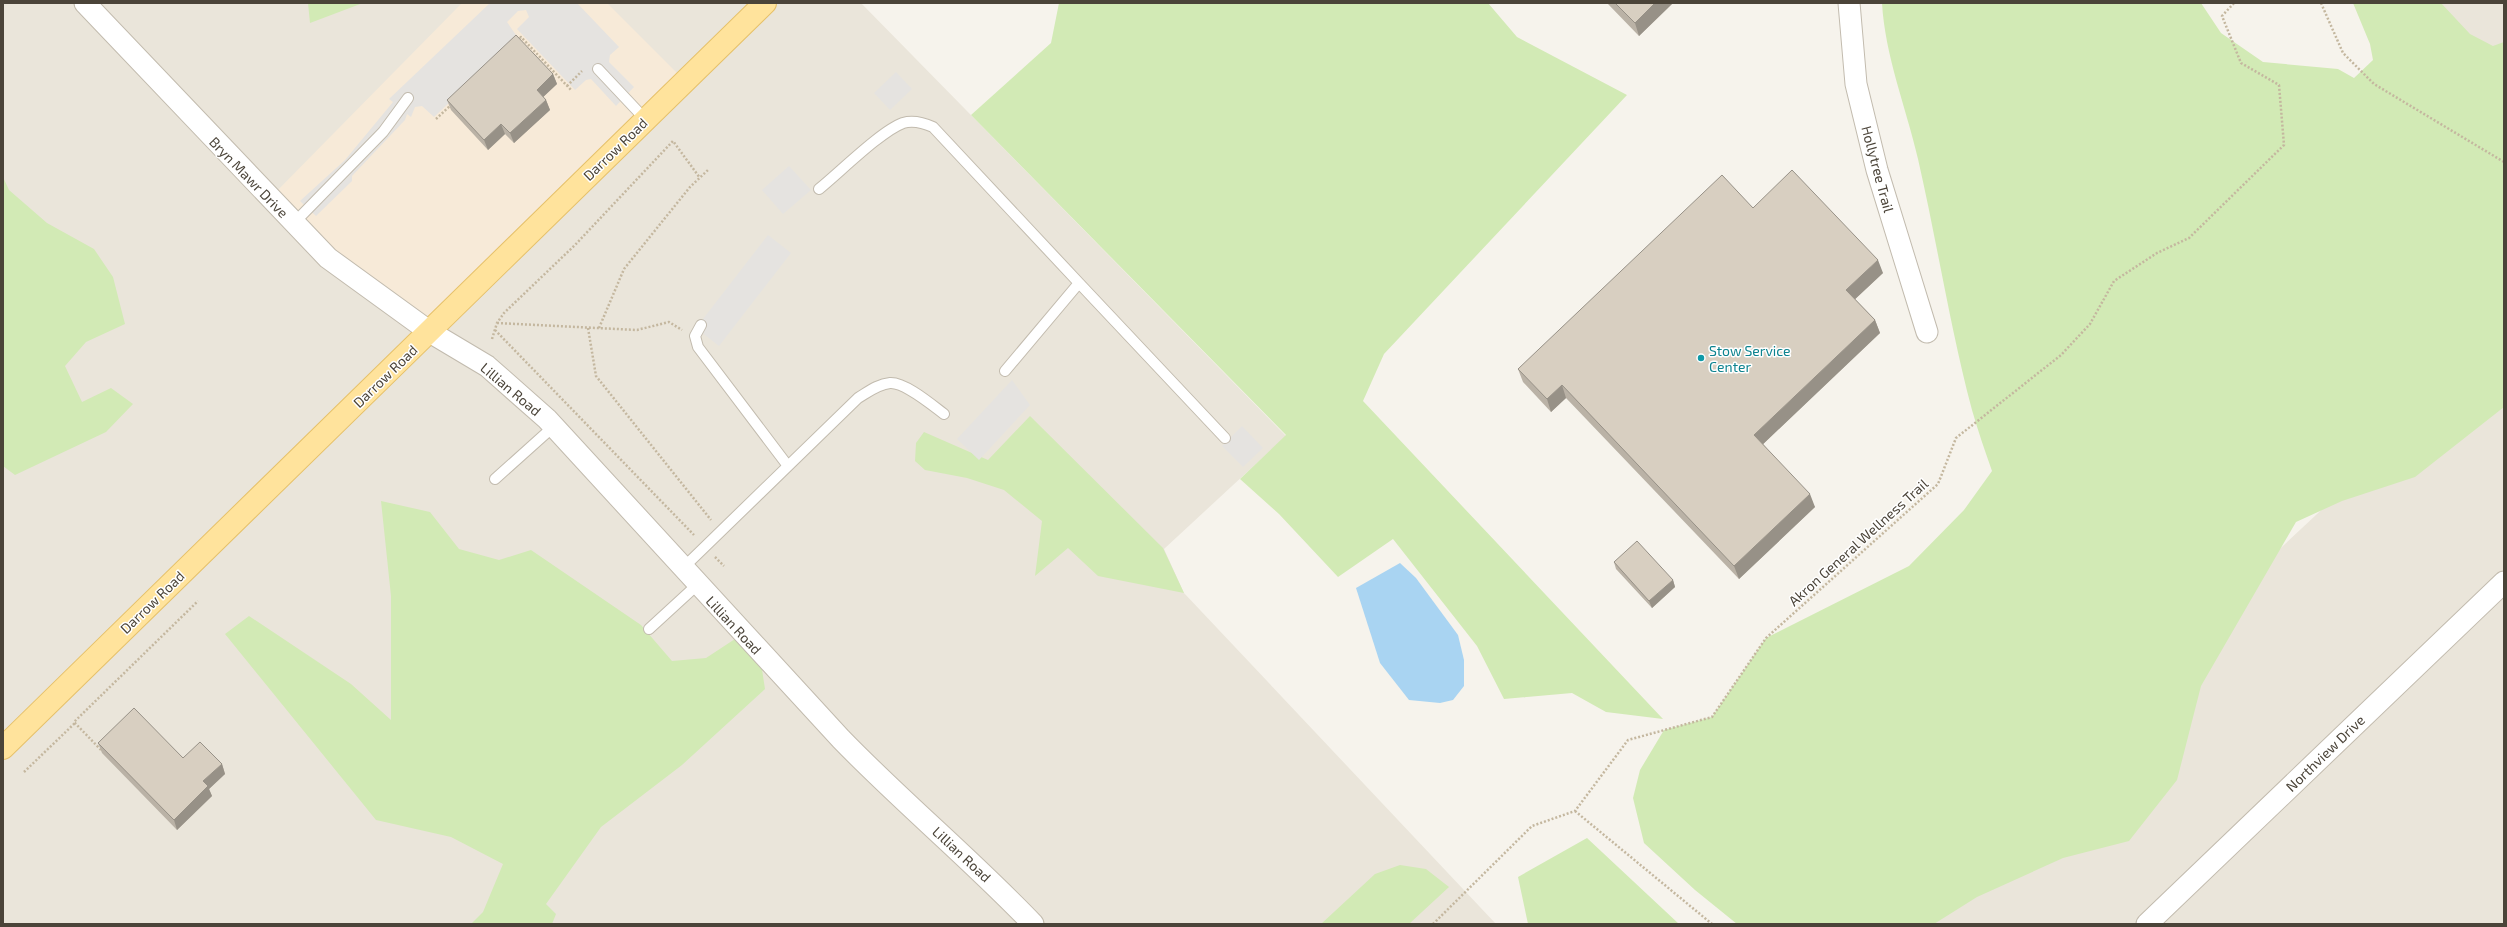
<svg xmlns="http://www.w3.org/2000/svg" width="2507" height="927" font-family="'Exo 2',sans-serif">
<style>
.residential{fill:#eae5da}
.commercial{fill:#f7ead8}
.green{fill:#d2eab5}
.parking{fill:#e5e3e0}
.water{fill:#a9d4f2}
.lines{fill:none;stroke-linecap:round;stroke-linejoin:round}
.lane-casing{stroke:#c2bbae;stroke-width:12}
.street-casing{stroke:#c2bbae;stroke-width:23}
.primary-casing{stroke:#e6c16a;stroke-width:24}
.path{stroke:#c4b79f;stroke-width:2.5;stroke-dasharray:2 2;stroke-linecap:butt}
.lane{stroke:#fff;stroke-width:10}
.street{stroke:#fff;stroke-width:21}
.primary{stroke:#ffe39c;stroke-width:22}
.wall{fill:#bab2a6}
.shaded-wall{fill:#979187}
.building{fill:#d8cfc1;stroke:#979187}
.culture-dot{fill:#0f9aa8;stroke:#fff;stroke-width:1.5}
.labels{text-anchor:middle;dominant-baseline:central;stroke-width:3;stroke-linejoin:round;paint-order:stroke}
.street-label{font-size:14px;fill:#4b4439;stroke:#fff}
.culture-label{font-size:14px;fill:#0d838f;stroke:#fff;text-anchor:start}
</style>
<rect width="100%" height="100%" fill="#f6f3ec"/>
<!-- residential -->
<path class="residential" d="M3,3H861L1286,436L1164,549L1184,593L1496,924H3Z
M2396,3H2504V115Z
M2504,339V924H1879Z"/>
<!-- commercial -->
<path class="commercial" d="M462,3H607L685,81L430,332L270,198Z"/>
<!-- green -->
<path class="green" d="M308,3H363L310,23Z
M1059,3H1488L1517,37L1627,95L1384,354L1363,401L1663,719L1606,712L1572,693L1504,699L1477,646L1393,539L1338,577L1279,514L1240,479L1286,435L971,115L1051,43Z
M1882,3H2201L2221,33L2263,62L2338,69L2354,78L2373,60L2370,44L2353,3H2441L2470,34L2493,46L2504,42V407L2415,477L2342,501L2296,522L2201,686L2177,780L2129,841L2063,858L1977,897L1934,924H1737L1695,890L1644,843L1633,798L1640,770L1664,730L1712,717L1766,638L1909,566L1964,510L1992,471C1985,451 1978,431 1972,410C1950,327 1937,242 1918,159C1906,107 1885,56 1882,3Z
M3,177L9,190L47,223L94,249L113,277L125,324L86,342L65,366L82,402L111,388L133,404L106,432L15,475L3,466Z
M1030,416L1163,548L1184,593L1098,576L1068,548L1035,576L1042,521L1004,490L967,478L925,470L915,461L916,443L924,432L988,460Z
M381,501L430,512L459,549L499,560L531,550L641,625L672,661L706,658L735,639L761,663L765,689L682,765L601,827L546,904L556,914L552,924H471L483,912L503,864L451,837L376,820L225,634L249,616L351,684L391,720V596Z
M1587,838L1679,924H1528L1518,877Z
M1400,865L1426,869L1449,887L1409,924H1321L1375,874Z"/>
<!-- parking -->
<path class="parking" d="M490,3H577L619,47L610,55L609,62L634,87L616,106L591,79L586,80L575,90L517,29L529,17L526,10L518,11L507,22L518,38L434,117L422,106L415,107L411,117L407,114L405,120L352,176V181L316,216L300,201L345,160L393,102L389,99Z
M896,72L912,89L890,110L874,93Z
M789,166L811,190L783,214L762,190Z
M768,235L791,253L719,346L696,328Z
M1012,380L1030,405L979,460L957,439Z
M1242,426L1263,448L1243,467L1222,446Z"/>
<!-- water -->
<path class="water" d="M1400,563L1416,578L1458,635L1464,660V686L1453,700L1440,703L1409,700L1380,663L1356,588Z"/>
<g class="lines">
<!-- lane casing -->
<g class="lane-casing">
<path id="lane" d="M598,69L645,119
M819,189C839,173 881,131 903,123C913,120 924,123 933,127L1079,283
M294,223L383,132L408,98
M701,325L695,336L698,347L788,466
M1005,371L1079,283L1225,438
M495,479L553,427
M682,569L858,398C868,392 878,384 890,383C905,382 932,405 944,414
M649,629L697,585"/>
</g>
<!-- street casing -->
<g class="street-casing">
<path id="street" d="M85,3L328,258L430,332L487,366L547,419L841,739C903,803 972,860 1033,924
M1849,3L1856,84L1877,170L1927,332
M2147,924L2504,582"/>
</g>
<!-- primary casing -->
<g class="primary-casing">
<path id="primary" d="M3,748L765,3"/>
</g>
<!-- path -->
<path class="path" d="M2321,3L2343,53L2374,84L2504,162
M517,41L521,37L572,91
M567,86L582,71
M436,119L452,104
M497,323L637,330L669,322L682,330
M588,328L596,376L711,520
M599,328L624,269L690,187L709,169
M495,330L694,535
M492,339L497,323L504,313L575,245L673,141L700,178
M715,557L724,566
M101,750L74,722L198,601
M24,772L75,723
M1575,811L1712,924
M1433,924L1532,826L1575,811L1628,740L1712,717L1766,638L1938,484L1956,438L2061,355L2090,324L2114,281L2157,253L2189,238L2284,145L2279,85L2241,63L2222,16L2234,3"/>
<!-- lane -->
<use href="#lane" class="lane"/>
<!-- street -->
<use href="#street" class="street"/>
<!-- primary -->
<use href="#primary" class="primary"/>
</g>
<!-- wall -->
<path class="wall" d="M1607,3H1673L1639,36Z
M553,74L557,84L543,97L546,100L550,110L514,143L505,134L488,150L451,110L447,100Z
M1753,208L1883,273L1855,299L1875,320L1880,333L1763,444L1815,507L1739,579L1566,398L1551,412L1523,382L1518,369Z
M1614,562L1673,580L1675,587L1652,608L1616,569Z
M98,743L183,758L222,764L225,774L209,789L212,796L177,830L102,753Z"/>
<!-- shaded-wall -->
<path class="shaded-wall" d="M1655,3H1673L1639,36L1635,23Z
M553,74L557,84L540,100L537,90Z
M546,100L550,110L514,143L510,133Z
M501,124L505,134L488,150L484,140Z
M1878,260L1883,273L1851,303L1846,290Z
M1875,320L1880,333L1759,448L1754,435Z
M1562,385L1566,398L1551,412L1547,399Z
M1810,494L1815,507L1739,579L1734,566Z
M1673,580L1675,587L1652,608L1649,601Z
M222,764L225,774L209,789L212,796L177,830L174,820L203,781Z"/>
<!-- building -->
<path class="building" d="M1615,3H1655L1635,23Z
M516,35L553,74L537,90L546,100L510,133L501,124L484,140L447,100Z
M1792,170L1878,260L1846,290L1875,320L1754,435L1810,494L1734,566L1562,385L1547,399L1518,369L1722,175L1753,208Z
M1637,541L1673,580L1649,601L1614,562Z
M134,708L183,758L200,742L222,764L203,781L208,786L174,820L98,743Z"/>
<!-- markers -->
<circle class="culture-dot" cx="1701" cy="358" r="4"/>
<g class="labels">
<!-- street labels -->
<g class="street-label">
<text transform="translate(615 149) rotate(-44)">Darrow Road</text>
<text transform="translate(1878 169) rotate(75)">Hollytree Trail</text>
<text transform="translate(249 177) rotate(46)">Bryn Mawr Drive</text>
<text transform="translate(385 376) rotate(-44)">Darrow Road</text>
<text transform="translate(511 389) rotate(40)">Lillian Road</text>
<text transform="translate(1858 542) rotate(-42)">Akron General Wellness Trail</text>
<text transform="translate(152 602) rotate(-44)">Darrow Road</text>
<text transform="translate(734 625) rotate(47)">Lillian Road</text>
<text transform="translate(2325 753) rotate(-44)">Northview Drive</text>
<text transform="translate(962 854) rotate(43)">Lillian Road</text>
</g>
<!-- culture labels -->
<g class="culture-label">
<text x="1709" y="350">Stow Service<tspan x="1709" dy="16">Center</tspan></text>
</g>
</g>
<!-- border -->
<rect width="2507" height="927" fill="none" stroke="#4b4439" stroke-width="8"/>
</svg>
